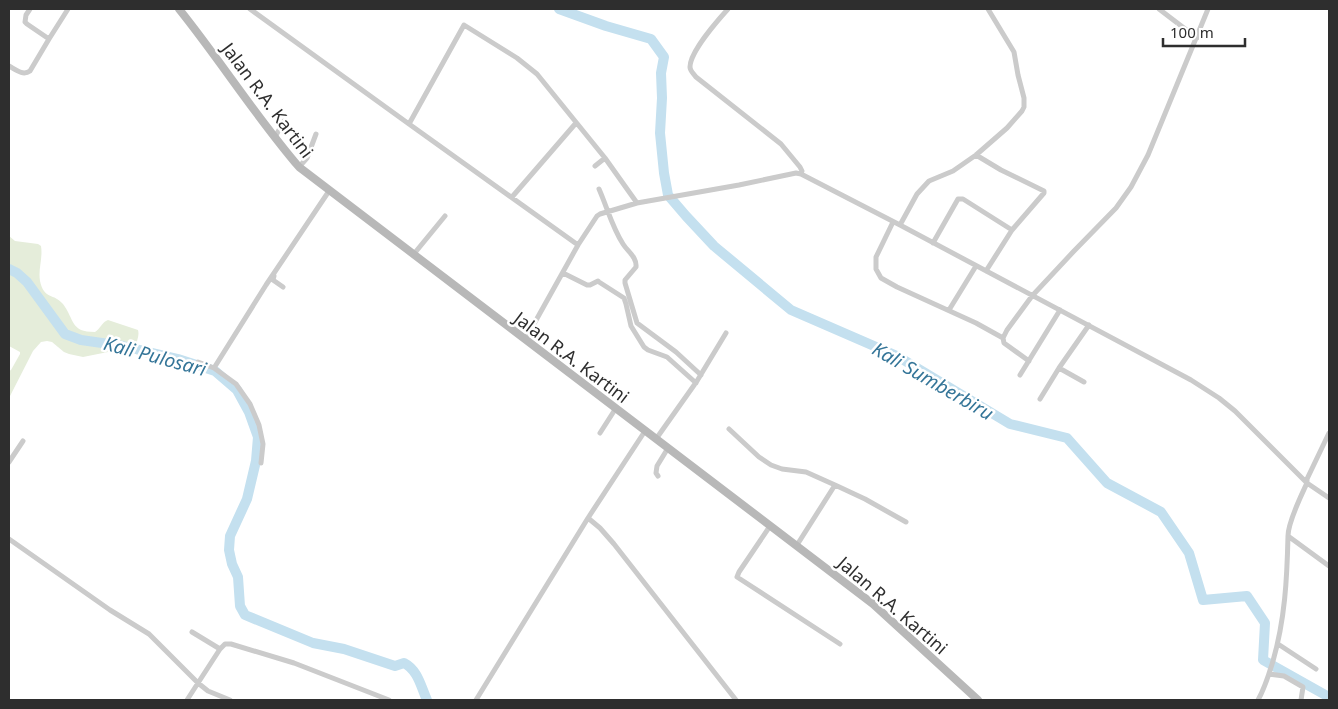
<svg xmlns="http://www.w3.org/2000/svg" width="1338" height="709" font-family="'Noto Sans',sans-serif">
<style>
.green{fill:#e5edda}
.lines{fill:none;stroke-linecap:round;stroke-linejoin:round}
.river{stroke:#c4e0ef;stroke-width:10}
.minor{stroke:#cbcbcb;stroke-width:5}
.secondary{stroke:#b8b8b8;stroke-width:8}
.labels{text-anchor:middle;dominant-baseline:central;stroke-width:5;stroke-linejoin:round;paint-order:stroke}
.street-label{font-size:18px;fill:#2e2e2e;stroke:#fff}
.water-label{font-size:19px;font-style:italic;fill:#347598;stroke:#fff}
</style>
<rect width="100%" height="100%" fill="#fff"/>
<!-- green -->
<path class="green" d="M9,236L15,241L38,244L41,246C43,258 38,269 40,281C44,300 54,293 63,304C75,320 70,332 95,332C100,329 102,322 108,320L138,330C140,337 135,341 137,349L190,363V367L188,370L184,371L127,351L108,352L83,357L69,354L64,352L52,342L47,341L41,342L33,351L9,398V371L11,370L20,354V352L9,346Z"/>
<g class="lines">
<!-- river -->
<path class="river" d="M559,9L606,26L651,39L664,57L661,73L662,98L660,133L664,173L668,195L686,216L714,246L791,310L897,356L1010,424L1067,438L1107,483L1161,512L1189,553L1203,600L1247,596L1265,623L1263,660L1329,697
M9,269L17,273L27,282L65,334L81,340L123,346L178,359L215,371L237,390L249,412L258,437L256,461L247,499L230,536L229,550L232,564L238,577L240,606L245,615L313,643L344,649L395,666L404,663C418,670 421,687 427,700"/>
<!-- minor -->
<path class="minor" d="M30,9L26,15L25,22L27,24L49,39
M250,9L409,124L578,245
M728,9C718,20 690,52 690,67C690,71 694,74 696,77L781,144L800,167L802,171L801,174
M1159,9L1197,38
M9,66C16,70 23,76 30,71L49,39L68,9
M409,124L464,25L517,58L537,74L605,158L637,203
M275,137L284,121
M976,155L1001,170L1044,191V193L1012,230L986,271
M595,166L605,158
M299,167L307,158L316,134
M599,189C607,207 612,227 623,244C628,252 637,257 636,267L625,280V283L637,323L676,352L701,375
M512,197L576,123
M893,222L876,257V269L881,278L897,287L976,323L1003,338L1007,330L1032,296L1074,251L1116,208L1131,187L1148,155L1208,9
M900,225L917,194L929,181L953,171L976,155L1007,128L1022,111L1024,107V98L1018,75L1014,52L988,9
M933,243L958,199H963L1012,230
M413,255L445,216
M563,273L587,285H590L598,281L599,282L624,298L626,304L631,326L644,347L648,350L667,357L696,383
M274,276L273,280L283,287
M949,310L976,266
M1003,338L1004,343L1029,361
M525,340L578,245L597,216L600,214L637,203L739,185L796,173L801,174L900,225L1191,380L1219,398L1235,411L1307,483C1301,496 1288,522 1288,536L1329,566
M198,362L214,368
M1020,375L1060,310
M1084,382L1059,368L1089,325
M1040,399L1059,368
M729,429L759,457L771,465L782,469L806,472L835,485L797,545
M600,433L616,408
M1329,433L1307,479V483L1329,498
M656,439L697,381L726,333
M9,462L23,441
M261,463L263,444L259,425L250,404L236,384L214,368L266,285L329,191
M658,476L656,473L657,466L668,448
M835,485L865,499L906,522
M588,518L600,528L614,544L736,700
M770,526L739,572L737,577L840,644
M9,539L110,610L149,634L198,683L208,691L230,700
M192,632L220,649
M1278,644L1316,669
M1269,674L1284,676L1303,687L1301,700
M187,700L220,649L225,644H231L294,663L389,700
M476,700L588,518L645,431
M1258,700C1265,688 1269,674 1273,661C1285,619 1287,579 1288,536"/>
<!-- secondary -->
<path class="secondary" d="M179,9C220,60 256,117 299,167L873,604L978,700"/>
</g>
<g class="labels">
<!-- street labels -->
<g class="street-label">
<text transform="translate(268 100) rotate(53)">Jalan R.A. Kartini</text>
<text transform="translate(572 357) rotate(37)">Jalan R.A. Kartini</text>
<text transform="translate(893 605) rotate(41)">Jalan R.A. Kartini</text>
</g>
<!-- water labels -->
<g class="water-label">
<text transform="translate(155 356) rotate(15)">Kali Pulosari</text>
<text transform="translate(933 381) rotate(30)">Kali Sumberbiru</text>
</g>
</g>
<!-- border -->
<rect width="1338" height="709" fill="none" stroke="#2e2e2e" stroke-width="20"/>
<!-- scale -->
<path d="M1163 38v8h82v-8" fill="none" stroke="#2e2e2e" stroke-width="2.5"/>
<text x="1170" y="38" font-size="15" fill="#2e2e2e" stroke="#ffffff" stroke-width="4" paint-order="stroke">100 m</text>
</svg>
